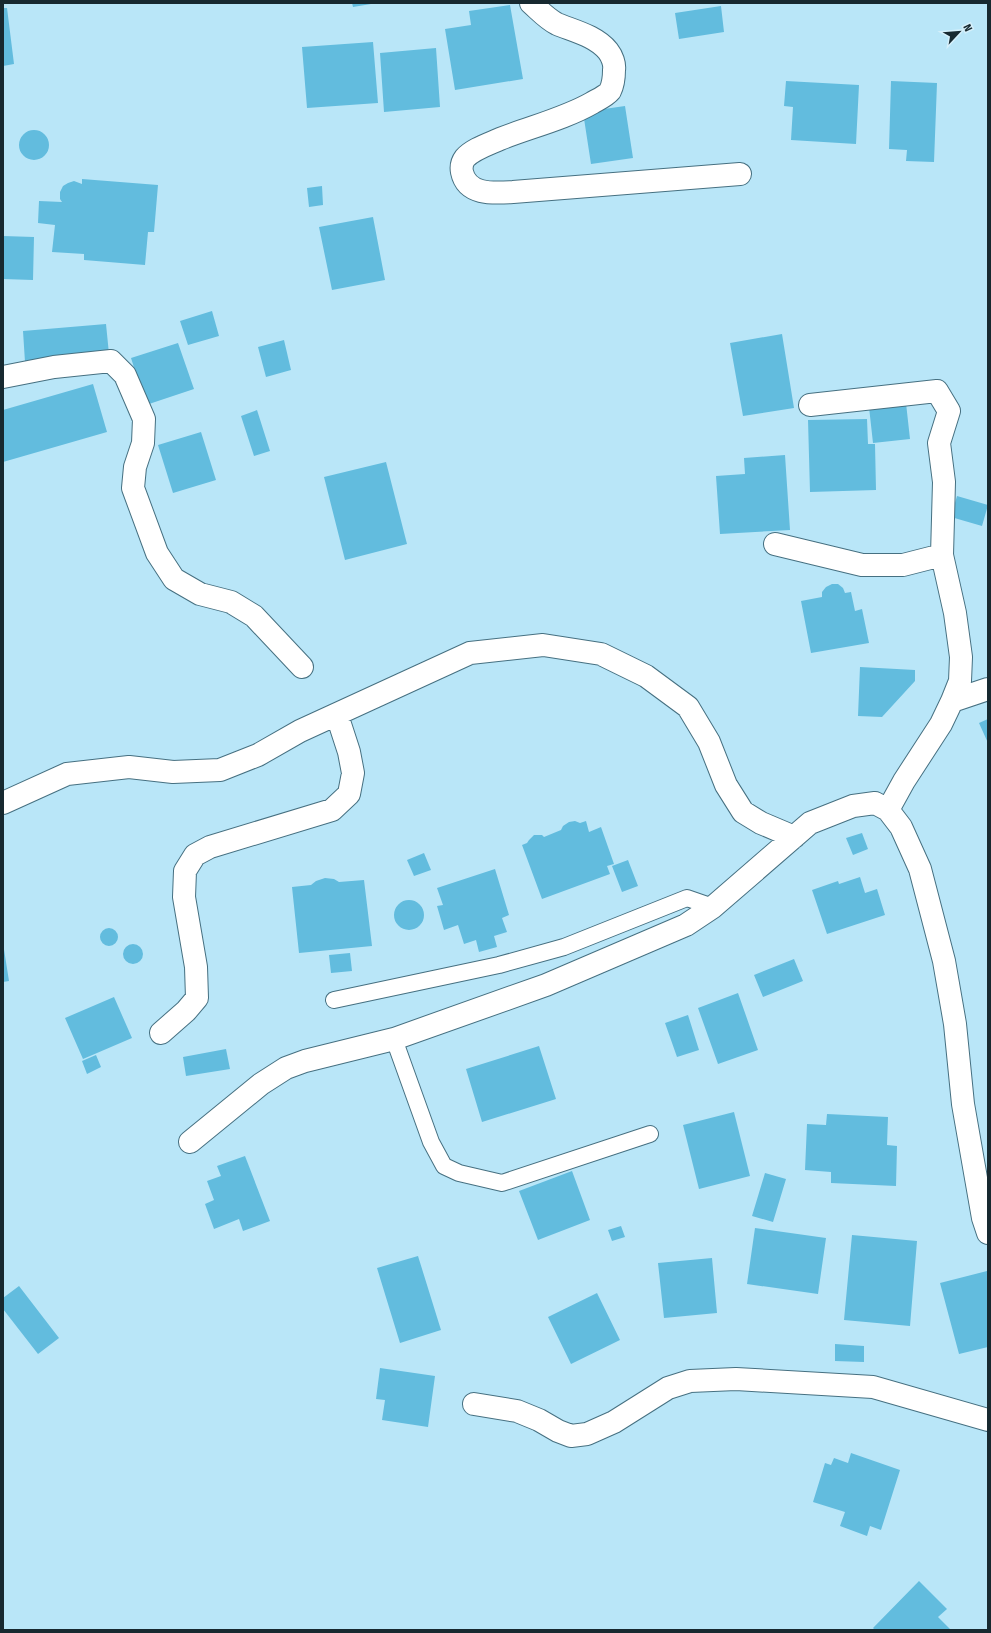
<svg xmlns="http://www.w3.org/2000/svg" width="991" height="1633" font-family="'Fira Sans Condensed',sans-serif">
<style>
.building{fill:#62bcde}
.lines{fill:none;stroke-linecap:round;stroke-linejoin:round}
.lane-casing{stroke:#467081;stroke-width:18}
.street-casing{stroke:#467081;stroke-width:24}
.lane{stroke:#fff;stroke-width:16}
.street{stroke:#fff;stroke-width:22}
</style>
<rect width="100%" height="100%" fill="#b9e6f8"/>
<!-- building -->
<path class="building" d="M352,3H370L371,4L353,7Z
M510,5L523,79L455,90L445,29L471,25L469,11Z
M721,6L724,32L679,39L675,13Z
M3,8H7L14,64L3,66Z
M373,42L378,103L307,108L302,47Z
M436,48L440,107L384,112L380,53Z
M786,81L859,85L856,144L791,140L793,107L784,106Z
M891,81L937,83L934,162L906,161L907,150L889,149Z
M625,106L633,158L591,164L583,112Z
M19 145a15 15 0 1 1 30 0a15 15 0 1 1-30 0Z
M82,179L158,185L154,232H148L145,265L84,260V254L52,252L55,225L38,223L39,201L62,202L60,199V192L63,186L68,183L74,181L82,184Z
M322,186L323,205L309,207L307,188Z
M373,217L385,280L332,290L319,227Z
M3,236L34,237L33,280L3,279Z
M212,311L219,336L188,345L180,321Z
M106,324L109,354L25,362L23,331Z
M782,334L794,408L743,416L730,343Z
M284,340L291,370L266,377L258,347Z
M178,343L194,389L146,405L131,358Z
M93,384L107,432L3,462V410Z
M906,403L910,439L873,443L869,407Z
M257,410L270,451L254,456L241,416Z
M867,419L868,444H875L876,490L810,492L808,420Z
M201,432L216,480L173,493L158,445Z
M785,455L790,530L720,534L716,476L745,474L744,458Z
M386,462L407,544L345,560L324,477Z
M957,496L988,505L982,526L951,517Z
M832,584H838L843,588L845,593L851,592L855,611L862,609L869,643L811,653L801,601L822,597V592L826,587Z
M860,667L915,670V681L882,717L858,716Z
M988,719V743L979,723Z
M575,821L580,823L586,821L589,832L601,827L614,864L607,866L610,874L542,899L522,845L527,843L529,840L534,835H542L544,837L561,830L563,826L569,822Z
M862,833L868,849L853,855L846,838Z
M424,853L431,870L414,876L407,860Z
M628,860L638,886L622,892L612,866Z
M495,869L509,915L502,918L507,932L494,936L497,947L479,952L476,940L464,944L458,925L444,930L437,906L443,905L437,888Z
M860,877L865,893L877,889L885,915L827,934L812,890L838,881L839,884Z
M325,878L334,879L339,882L364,880L372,946L299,953L292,887L311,885L316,881Z
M394 915a15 15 0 1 1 30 0a15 15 0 1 1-30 0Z
M100 937a9 9 0 1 1 18 0a9 9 0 1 1-18 0Z
M3,943L9,981L3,982Z
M123 954a10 10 0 1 1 20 0a10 10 0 1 1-20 0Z
M350,953L352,971L331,973L329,955Z
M794,959L803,981L763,997L754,975Z
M738,993L758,1050L718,1064L698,1008Z
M114,997L132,1038L83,1059L65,1018Z
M688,1015L699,1050L677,1057L665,1023Z
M539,1046L556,1099L482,1122L466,1069Z
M226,1049L230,1069L186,1076L183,1057Z
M96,1055L101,1067L87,1074L82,1061Z
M734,1112L750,1176L699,1189L683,1125Z
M827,1114L888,1117L887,1145L897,1146L896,1186L831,1183V1172L805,1170L807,1124L826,1125Z
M245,1156L270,1221L243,1231L239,1219L214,1229L205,1204L214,1200L207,1181L221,1176L217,1166Z
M572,1171L590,1220L538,1240L519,1191Z
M765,1173L786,1179L773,1222L752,1216Z
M621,1226L625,1237L612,1241L608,1230Z
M755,1228L826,1238L818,1294L747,1284Z
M852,1235L917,1241L910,1326L844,1320Z
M418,1256L441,1330L400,1343L377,1268Z
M712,1258L717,1313L664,1318L658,1263Z
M987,1271L988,1347L959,1354L940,1283Z
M19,1286L59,1338L38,1354L3,1309V1298Z
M597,1293L620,1340L571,1364L548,1317Z
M835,1344L864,1346V1362L835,1361Z
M380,1368L435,1376L428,1427L382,1420L385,1400L376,1399Z
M851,1453L900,1470L881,1530L870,1526L867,1536L840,1526L845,1512L813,1502L825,1463L831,1465L834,1458L848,1463Z
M919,1581L947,1609L938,1617L951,1630H875L873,1628Z"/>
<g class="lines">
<!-- lane casing -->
<g class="lane-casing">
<path id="lane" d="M334,1000L499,965L564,947L687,898L713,907
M394,1039L431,1142L444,1166L459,1173L502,1183L650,1134"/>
</g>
<!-- street casing -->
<g class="street-casing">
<path id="street" d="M531,3C539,10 547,19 557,24C574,31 596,36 608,51C612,56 615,64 614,70C614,77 613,85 610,91C606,96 597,100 592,103C564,119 530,127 500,139C489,144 473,149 465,158C462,162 461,167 462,172C467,196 495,193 513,192L740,174
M3,377L54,367L111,361L125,375L144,419L143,443L135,467L133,488L157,553L174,579L200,594L231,602L254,616L302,667
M810,405L937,391L949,411L939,443L944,482L942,555L955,613L961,657L960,681L952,701L941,724L904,781L888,810
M775,544L862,565H903L942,555
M952,701L988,689
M3,803L67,774L129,767L173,772L220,770L258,755L300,731L470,653L543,645L601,654L646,676L688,707L709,742L726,785L743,812L761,823L794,837
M161,1033L186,1011L197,998L196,967L184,897L185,871L195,855L210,847L332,810L349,794L353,773L349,752L337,715
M190,1142L261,1084L286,1068L305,1061L394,1039L546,985L686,925L713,907L810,823L853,806L875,803L888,810L901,827L920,869L944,961L955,1024L963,1104L983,1218L988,1233
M474,1404L517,1411L539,1420L558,1431L571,1436L587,1434L614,1422L668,1388L690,1381L736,1379L873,1387L988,1420"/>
</g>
<!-- lane -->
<use href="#lane" class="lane"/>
<!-- street -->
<use href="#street" class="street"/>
</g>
<!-- border -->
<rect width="991" height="1633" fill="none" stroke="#172930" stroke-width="8"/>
<!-- north arrow -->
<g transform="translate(959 32) rotate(64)" stroke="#d5f0fb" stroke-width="3" paint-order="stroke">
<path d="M0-3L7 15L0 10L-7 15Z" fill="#172930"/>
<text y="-6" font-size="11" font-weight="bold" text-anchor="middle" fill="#172930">N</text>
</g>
</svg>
